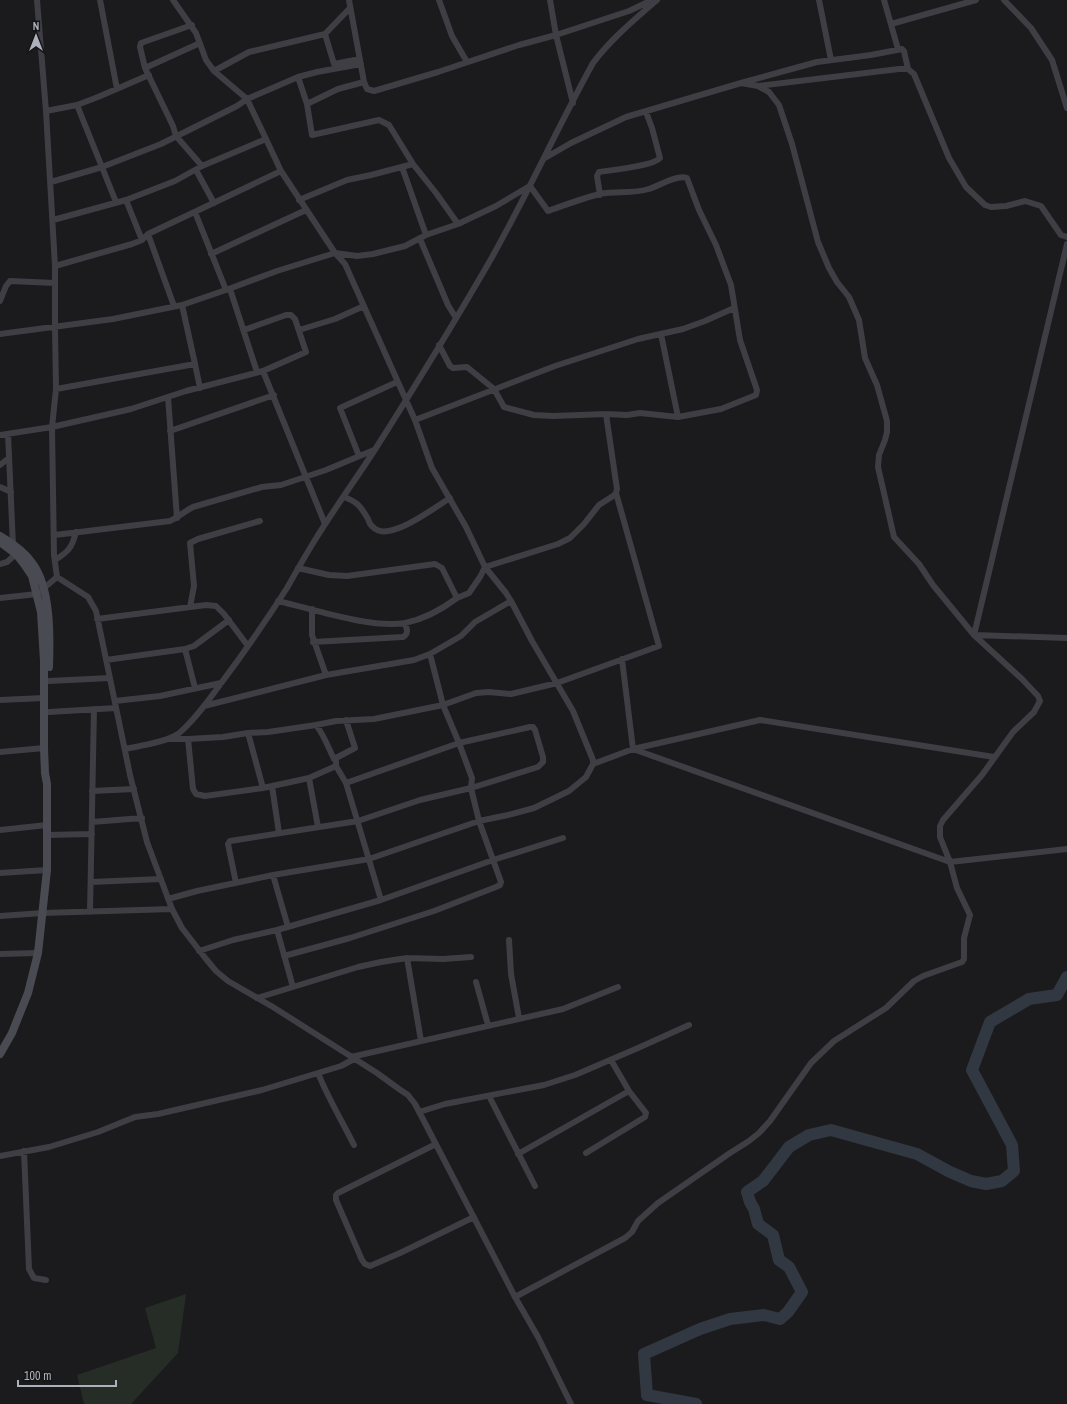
<svg xmlns="http://www.w3.org/2000/svg" width="1067" height="1404" font-family="'Archivo Narrow',sans-serif">
<style>
.green{fill:#252d26}
.lines{fill:none;stroke-linecap:round;stroke-linejoin:round}
.river{stroke:#313841;stroke-width:12}
.street{stroke:#3e3e44;stroke-width:6}
.secondary{stroke:#4a4b52;stroke-width:8}
</style>
<rect width="100%" height="100%" fill="#1b1b1d"/>
<!-- green -->
<path class="green" d="M186,1294L178,1353L131,1404H84L77,1375L156,1348L145,1308Z"/>
<g class="lines">
<!-- river -->
<path class="river" d="M696,1404L647,1395L644,1354L700,1329L730,1319L764,1315L780,1319L788,1312L802,1292L789,1267L779,1260L773,1235L758,1224L754,1209L750,1202L747,1192L763,1181L789,1147L809,1135L831,1130L917,1154L950,1172L971,1181L986,1184L1002,1181L1014,1171L1012,1145L972,1070L990,1022L1029,999L1057,995L1067,977"/>
<!-- street -->
<path class="street" d="M37,0L46,111L55,266V328L56,389L52,427L54,555L57,577
M100,0L117,89
M173,0L196,33L206,60L214,71L247,99L266,139
M349,0L364,82
M439,0L452,36L467,62
M550,0L556,35L573,103
M819,0L831,60
M884,0L898,49
M1004,0L1031,28L1052,60L1067,108
M891,24L976,0
M192,25L141,43L140,47L145,68L173,126L176,136L202,166
M325,34L334,64L360,59
M145,68L200,43
M214,71L249,52L325,34L350,8
M298,77L307,104L312,135L379,120L389,125L413,164
M741,83L758,86L899,69H908L914,74L949,158L966,187L985,205L991,207L1006,206L1025,201L1041,206L1061,235L1067,237
M307,104L338,89L364,82L367,89L374,91L438,72L519,45L556,35L629,11L652,0
M77,105L116,202
M46,111L77,105L98,97L149,75
M545,158L571,143L626,117L741,83L817,62L871,55L902,49L904,51L908,69
M402,167L426,235
M196,170L214,203
M51,182L102,167L161,144L237,106L247,99L298,77L317,72L361,64
M600,195L597,176L599,172C611,170 654,166 660,158L652,128L646,112
M126,200L142,240
M299,200L347,180L371,175L413,164L436,193L458,224L461,223
M195,212L226,290
M53,220L126,200L175,181L202,166L266,139L281,171
M148,234L174,306
M420,239L448,305L456,318
M1067,244L974,635L1067,638
M211,254L306,210
M55,266L132,244L142,240L148,234L281,171L335,253L345,264L415,420L432,468L466,527L485,567L506,593L511,601L532,641L573,711L593,760V764L586,777L569,791L534,808L508,815L479,821L369,859L273,875L197,891L168,899
M230,289L257,372
M0,301L6,286L10,281L55,283
M182,305L195,364
M299,330L335,319L364,306
M0,334L113,319L182,305L226,290L277,271L335,253L357,256L373,254L405,246L426,235L458,224L496,206L528,187
M661,334L678,417
M439,345L450,366L453,368L467,367L494,389L504,407L534,415L553,416L606,414L627,415L640,413L678,417L721,409L756,395L757,390L740,340L731,285L716,245L699,210L687,178C677,174 659,186 649,189C633,194 617,191 600,194C583,198 565,205 548,211L530,186
M263,371L325,524
M56,389L195,364L200,388
M168,397L177,518
M415,420L555,366L638,339L683,329L705,321L734,308
M170,431L274,395
M8,434L13,545
M0,435L52,427L131,409L186,391L263,371L306,352L295,319L291,315H286L244,330
M359,456L340,408L397,382
M0,465L9,458
M0,487L11,492
M344,497C358,502 361,507 368,519C369,522 371,526 373,527C388,544 435,507 450,498
M55,535L170,521C179,517 185,511 193,507L262,487L281,485L326,470L374,450
M55,560C68,552 72,548 76,532
M0,564L7,562L16,554
M298,568L329,575L347,576L435,564L442,568L457,598L469,593L480,577L485,567L558,544L570,538L584,524L599,505L613,496L616,493
M0,598L37,594L57,577L88,597L96,611L130,775L147,842L172,909L182,928L206,959L216,971L228,981L273,1007L377,1073L399,1089L408,1095L415,1104L426,1125L515,1297L538,1337L571,1404
M278,601C313,609 371,629 405,623C425,619 441,610 457,598
M190,607L194,586L190,543L198,539L260,521
M312,609V635L326,675
M97,619L206,605L216,606L224,614L248,646
M313,642L403,637C409,634 407,629 405,623
M185,649L195,688
M622,659L633,749L950,862L1067,849
M106,660L185,649L194,646L229,620
M49,681L110,678
M0,700L44,698
M115,701L160,696L221,683
M204,706L326,675L414,660L430,654L461,636L475,622L511,601
M49,712L116,708
M346,720L355,748L334,759L336,761V766L346,783L381,900
M316,725C324,735 328,747 334,759
M248,733L263,788L309,778L336,766
M170,739H188L223,737L248,733L268,732L316,725L336,721L374,719L443,705L476,693L489,692L511,694L557,683L659,646L616,493L617,489L606,414
M188,739L193,789L196,794L205,796L263,788
M125,749C139,746 167,742 178,734C194,721 207,702 219,686C243,654 266,621 287,588C296,572 305,556 315,540C334,509 356,479 376,448C414,388 451,328 487,266C525,200 556,130 593,63C611,39 634,20 657,0
M0,752L44,748
M593,764L633,749L760,720L994,757
M309,778L318,827
M272,786L279,833
M92,791L134,789
M92,822L142,818
M0,830L47,825
M47,835L92,834
M0,873L47,870
M273,875L288,927
M91,882L161,879
M236,883L228,844L230,841L358,821L420,800L471,788L538,767L543,762V757L535,730L533,727H530L459,743L346,783
M90,912L94,709
M0,916L43,913L172,909
M277,930L293,987
M509,940L511,974L519,1018
M199,951L233,940L277,930L381,900L493,860L563,838
M0,954L38,953
M284,956L350,938L434,911L496,887L500,885L501,882L479,821L471,788L472,778L459,743L443,705L430,654
M407,958L421,1041
M476,982L488,1025
M257,998L358,967L381,962L407,958L443,959L471,957
M351,1057L563,1009L618,987
M318,1073C328,1098 342,1121 354,1145
M489,1096L535,1186
M419,1112L445,1104L544,1085L575,1075L638,1048L689,1025
M436,1144L338,1193L336,1195V1200L362,1260L365,1264L370,1266L400,1253L474,1217
M24,1151L29,1269L34,1278L46,1280
M586,1153L645,1117L646,1113L629,1091
M518,1154L629,1091L611,1060
M0,1156L49,1147L98,1132L135,1117L158,1114L262,1090L341,1066L354,1059
M515,1297L625,1238L632,1232L638,1221L658,1203L730,1153L749,1141L759,1133L770,1121L811,1063L834,1041L886,1008L914,981L923,976L962,962L964,959V938L970,915L957,888L950,862L940,837V826L943,820L982,775L1013,732L1034,712L1040,701L1038,696L1022,679L974,635L933,585L919,564L894,537L878,467L879,455L885,440L887,432V421L877,385L865,358L859,320L849,297L837,282L829,268L818,242L792,144L779,105L769,92L758,86"/>
<!-- secondary -->
<path class="secondary" d="M0,536C12,543 25,552 33,564C51,589 50,637 49,667
M0,542L16,554L24,564L32,576L41,612L44,661V748L45,773L47,784V870L38,953L28,993L12,1033L0,1054"/>
</g>
<!-- north arrow -->
<g transform="translate(36 36)" stroke="#161618" stroke-width="3" paint-order="stroke">
<path d="M0-3L7 15L0 10L-7 15Z" fill="#aeb1bb"/>
<text y="-6" font-size="11" font-weight="bold" text-anchor="middle" fill="#aeb1bb">N</text>
</g>
<!-- scale -->
<path d="M18 1380v6h98v-6" fill="none" stroke="#aeb1bb" stroke-width="2"/>
<text x="24" y="1380" font-size="12" fill="#aeb1bb" stroke="#161618" stroke-width="3" paint-order="stroke">100 m</text>
</svg>
